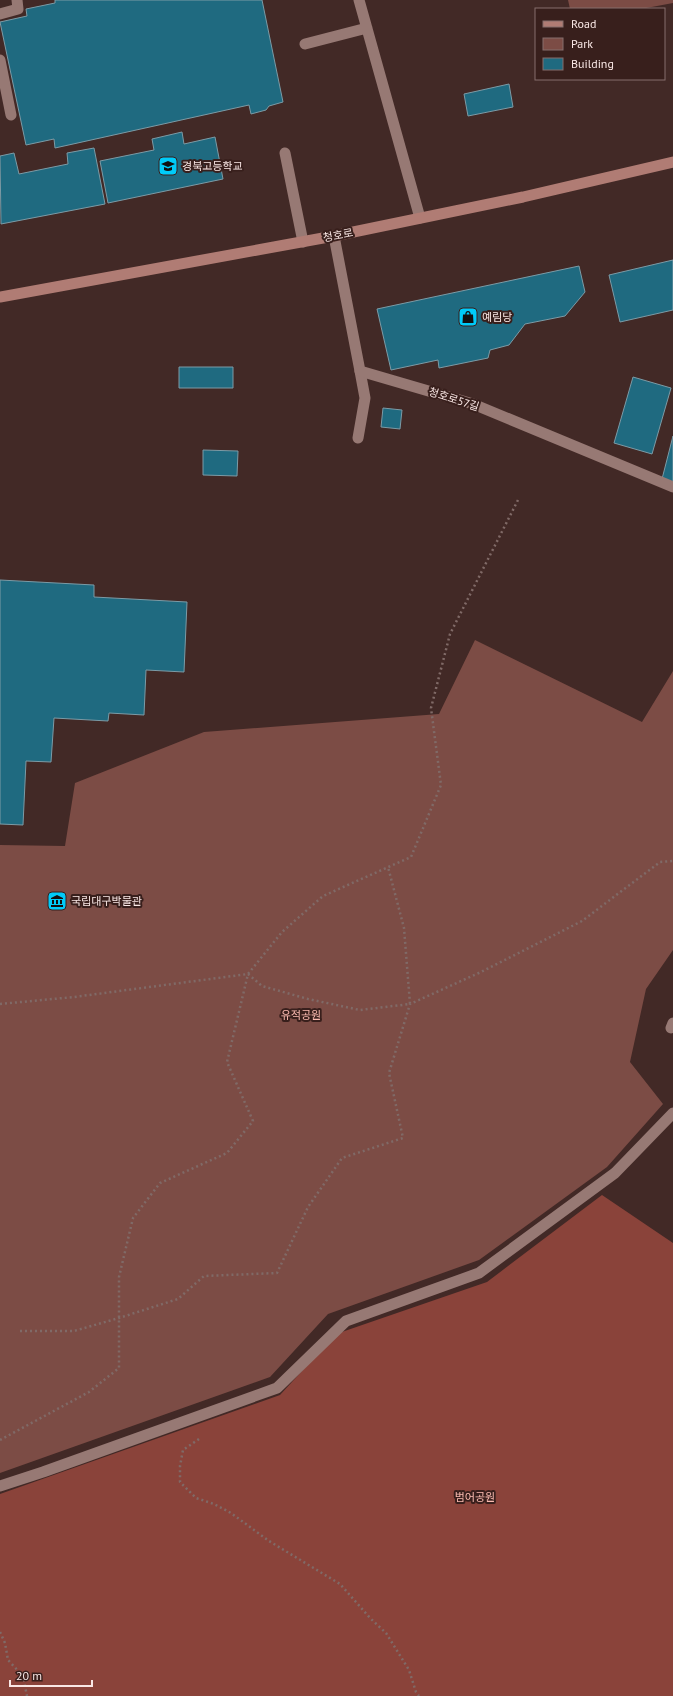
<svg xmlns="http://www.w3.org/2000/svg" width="673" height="1696" font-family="'PT Sans','Noto Sans KR',sans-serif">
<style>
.green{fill:#7c4c45}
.forest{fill:#8a433a}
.building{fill:#1f6a80;stroke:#7c9ba6}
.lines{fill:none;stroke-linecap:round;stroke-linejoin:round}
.path{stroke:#806a67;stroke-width:2.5;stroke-dasharray:2 3;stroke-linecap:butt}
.service{stroke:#977974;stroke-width:11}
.pedestrian{stroke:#977974;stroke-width:11}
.minor{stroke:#977974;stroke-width:11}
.secondary{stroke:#b07c74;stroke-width:11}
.labels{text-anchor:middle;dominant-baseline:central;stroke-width:4;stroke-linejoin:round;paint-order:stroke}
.poi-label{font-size:11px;fill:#f9e7e5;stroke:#381f1c;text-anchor:start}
.street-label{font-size:11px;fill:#f9e7e5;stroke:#381f1c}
.park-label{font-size:11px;fill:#fcbbb1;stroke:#381f1c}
</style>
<rect width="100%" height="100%" fill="#422926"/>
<!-- green -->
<path class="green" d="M568,0H673V3L641,9H570Z
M475,640L642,722L673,671V950L646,989L630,1062L663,1104L607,1167L479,1260L328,1314L270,1377L0,1473V845L65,846L75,783L204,732L439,714Z"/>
<!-- forest -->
<path class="forest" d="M602,1195L673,1243V1696H0V1494L280,1395L336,1334L487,1282Z"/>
<!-- building -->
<path class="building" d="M55,0H262L283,102L269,106L266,110L251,114L249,105L55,148L54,139L26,145L0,22L27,16L26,9L55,3Z
M509,84L513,107L468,116L464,94Z
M182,132L184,144L215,137L223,179L108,203L100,161L154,150L152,139Z
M94,148L105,204L1,224L0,156L14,153L19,174L68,164L67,153Z
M673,260V310L620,322L609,275Z
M579,266L585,292L565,316L525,324L509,345L490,350L488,358L439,368L438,360L391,370L377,309Z
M179,367H233V388H179Z
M633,377L671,388L652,454L614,443Z
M383,408L402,410L400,429L381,427Z
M673,436V482L662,479Z
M203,450L238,451L237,476L203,475Z
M0,580L94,585V597L187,602L184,672L146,670L144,715L109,713L108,721L54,718L51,762L26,761L23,825L0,824Z"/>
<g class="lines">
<!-- path -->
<path class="path" d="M0,1004L74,997L248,974L282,932L323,896L411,857L441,785L431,708L450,634L518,500
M20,1331H74L119,1318L178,1299L204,1276L277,1273L308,1207L342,1158L403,1138L389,1073L410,1004L481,972L582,921L660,862L673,861
M199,1439L183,1450L180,1466V1482L196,1498L214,1504L231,1513L269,1541L340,1584L370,1618L386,1633L409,1670L416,1692L419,1696
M0,1440L89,1392L119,1368V1277L133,1218L160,1183L227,1153L253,1121L227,1062L248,974L262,986L308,999L360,1010L410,1004L404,928L388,867
M0,1632L5,1643L8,1660L23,1676L27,1696"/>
<!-- service -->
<path class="service" d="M359,0L420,218
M0,14L18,9L17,0
M305,44L367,28
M0,60L11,115
M285,153L303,242
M358,438L365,398L360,371
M671,1028L673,1023"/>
<!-- pedestrian -->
<path class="pedestrian" d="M0,1486L43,1472L277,1388L346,1321L479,1273L615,1173L673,1113"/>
<!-- minor -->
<path class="minor" d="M334,236L360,371L473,404L673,487"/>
<!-- secondary -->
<path class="secondary" d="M0,297L334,236L523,197L673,162"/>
</g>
<!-- icons -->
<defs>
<g id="school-square" transform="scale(1)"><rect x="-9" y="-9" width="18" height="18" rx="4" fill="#00cbf9" stroke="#381f1c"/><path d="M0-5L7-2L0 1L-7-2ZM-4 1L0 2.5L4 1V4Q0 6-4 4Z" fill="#111"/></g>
<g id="shop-square" transform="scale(1)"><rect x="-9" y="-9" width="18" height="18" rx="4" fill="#00cbf9" stroke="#381f1c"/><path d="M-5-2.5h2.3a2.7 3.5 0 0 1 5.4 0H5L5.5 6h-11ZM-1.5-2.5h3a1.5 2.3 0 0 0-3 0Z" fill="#111"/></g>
<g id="museum-square" transform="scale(1)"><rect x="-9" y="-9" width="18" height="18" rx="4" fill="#00cbf9" stroke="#381f1c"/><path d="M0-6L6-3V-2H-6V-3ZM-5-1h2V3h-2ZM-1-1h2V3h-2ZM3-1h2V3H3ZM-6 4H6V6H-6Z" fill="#111"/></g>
</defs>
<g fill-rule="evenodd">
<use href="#school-square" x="168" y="166"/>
<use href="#shop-square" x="468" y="317"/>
<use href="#museum-square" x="57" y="901"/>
</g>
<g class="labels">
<!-- poi labels -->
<g class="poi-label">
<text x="182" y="166">경북고등학교</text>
<text x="482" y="317">예림당</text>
<text x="71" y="901">국립대구박물관</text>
</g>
<!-- street labels -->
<g class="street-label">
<text transform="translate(338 235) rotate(-11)">청호로</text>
<text transform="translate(454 399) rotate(18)">청호로57길</text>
</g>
<!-- park labels -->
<g class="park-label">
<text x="301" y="1015">유적공원</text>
<text x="475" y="1497">범어공원</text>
</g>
</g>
<!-- legend -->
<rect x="535" y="8" width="130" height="72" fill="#381f1c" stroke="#856f6c"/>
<rect x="543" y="21" width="20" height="6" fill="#b07c74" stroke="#856f6c"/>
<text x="571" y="28" font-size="12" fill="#f9e7e5">Road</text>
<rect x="543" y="38" width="20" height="12" fill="#7c4c45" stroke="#856f6c"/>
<text x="571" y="48" font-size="12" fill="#f9e7e5">Park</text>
<rect x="543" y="58" width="20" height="12" fill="#1f6a80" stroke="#856f6c"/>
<text x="571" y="68" font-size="12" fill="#f9e7e5">Building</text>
<!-- scale -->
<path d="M10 1680v6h82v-6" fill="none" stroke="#f9e7e5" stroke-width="2"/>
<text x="16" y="1680" font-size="12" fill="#f9e7e5" stroke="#381f1c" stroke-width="3" paint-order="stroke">20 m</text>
</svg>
